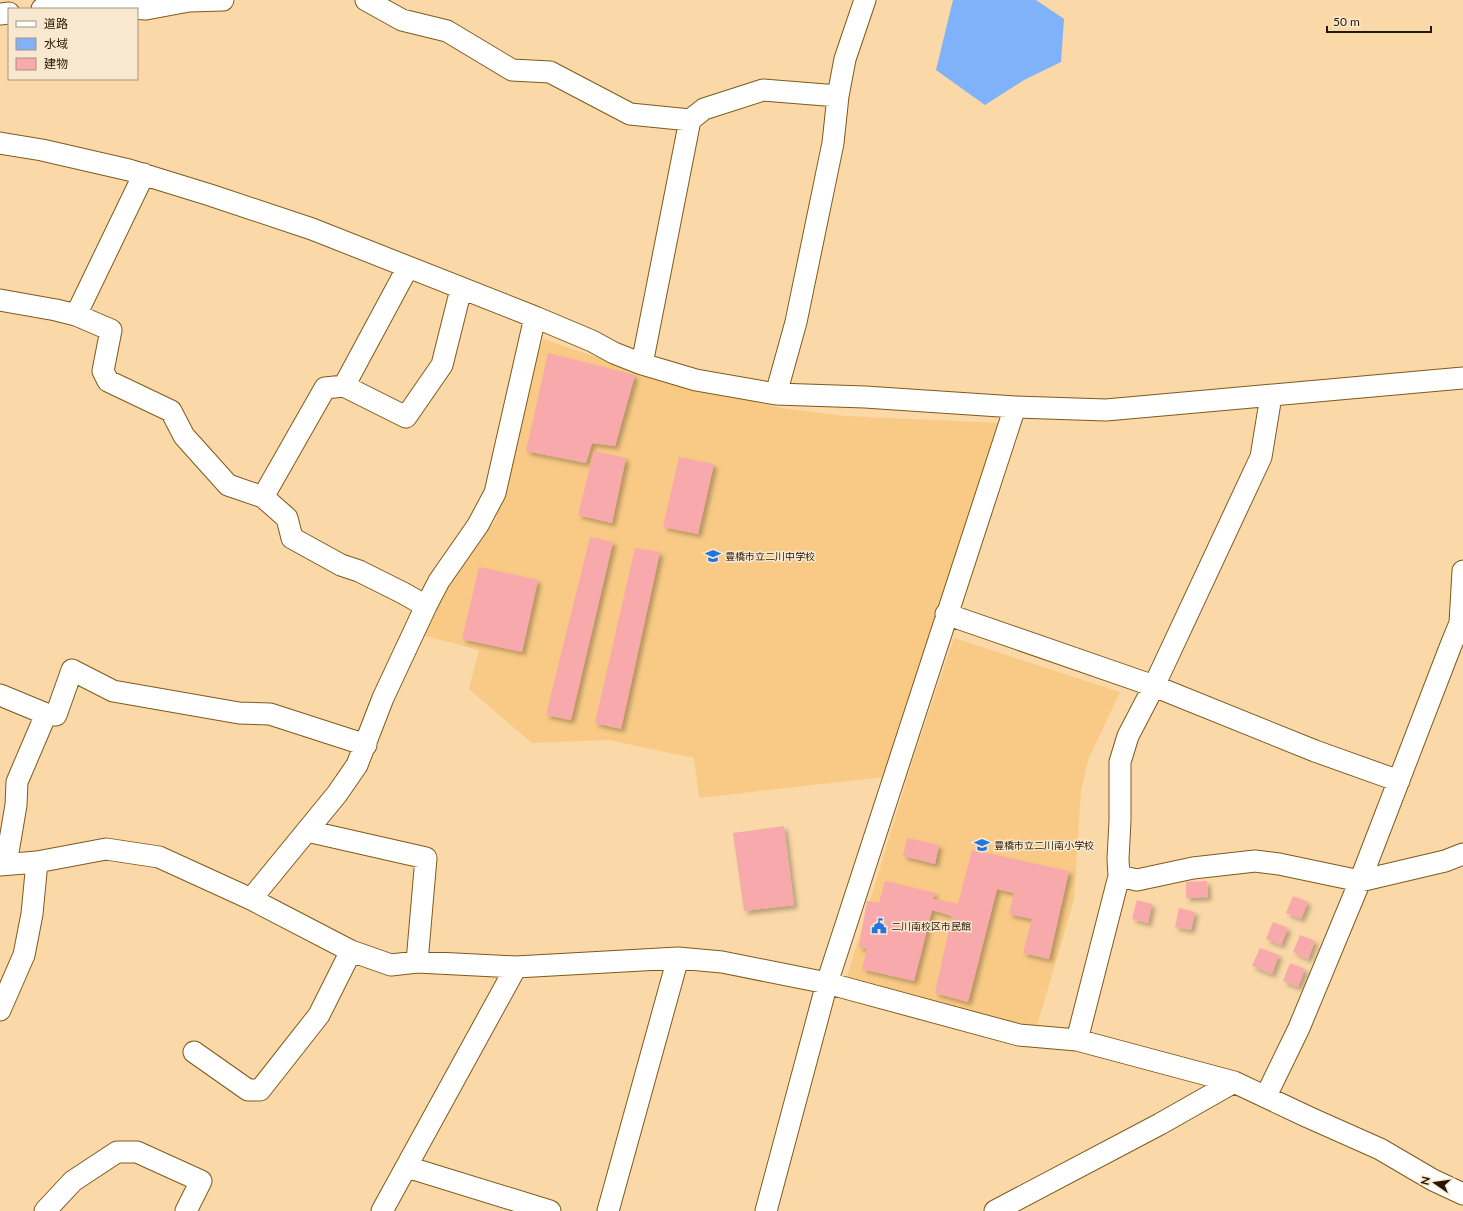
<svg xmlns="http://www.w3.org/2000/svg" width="1463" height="1211" font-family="Lato,'Noto Sans JP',sans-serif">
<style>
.built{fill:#f8ca85}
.water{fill:#7fb2f9}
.building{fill:#f7a9ac;filter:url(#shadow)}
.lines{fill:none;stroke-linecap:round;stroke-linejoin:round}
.minor-casing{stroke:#7f5a1b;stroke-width:23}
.minor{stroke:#fff;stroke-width:21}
.labels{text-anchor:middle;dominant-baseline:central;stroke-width:3;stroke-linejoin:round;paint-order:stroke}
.poi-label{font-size:10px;fill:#261700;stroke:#f9e8d0;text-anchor:start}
</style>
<defs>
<filter id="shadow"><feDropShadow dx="3.5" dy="3.5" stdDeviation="2" flood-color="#0004"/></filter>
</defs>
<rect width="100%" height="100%" fill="#fad8a7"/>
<!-- built -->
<path class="built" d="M543,339L646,374L780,408L846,416L999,423L884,777L699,798L694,758L608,740L532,743L469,689L479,650L422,635L439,591L496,520L513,420Z
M954,638L1120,692L1088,760L1081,790L1074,900L1036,1029L846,980L913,759Z"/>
<!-- water -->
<path class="water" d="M953,0H1036L1064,19L1061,62L1024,80L985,105L936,70Z"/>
<!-- building -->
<path class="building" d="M548,353L635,375L615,446L592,443L586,463L526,451Z
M594,451L626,458L612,523L578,515Z
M679,457L714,464L698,534L663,527Z
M590,537L613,542L571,720L546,715Z
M635,548L660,552L621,729L595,723Z
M479,567L538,580L522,652L462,639Z
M784,826L794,905L744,911L733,833Z
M907,838L939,845L935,864L903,856Z
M972,850L1069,871L1049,959L1023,953L1032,919L1009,914L1014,893L997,889L968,1002L935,993L952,916L932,910L914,981L862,969L867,949L859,947L867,901L879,903L885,881L935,893L933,899L958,904Z
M1207,881L1208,897L1186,898V882Z
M1293,896L1308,902L1301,919L1286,913Z
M1137,900L1152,904L1148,923L1132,919Z
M1179,908L1195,912L1191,930L1175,927Z
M1273,922L1288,928L1281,945L1266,939Z
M1300,935L1315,941L1308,959L1293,952Z
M1260,948L1279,955L1272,974L1252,966Z
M1290,963L1305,969L1298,987L1283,981Z"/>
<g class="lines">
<!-- minor casing -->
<g class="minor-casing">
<path id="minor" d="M366,0L402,20L447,31L512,70L550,72L630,114L690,120L704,109L763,90L838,96
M42,9L98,6L146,9L189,1L223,0
M0,14L9,13
M0,143L42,150L129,170L210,195L312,229L535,317L592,341L614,353L642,364L696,380L776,394L865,397L1015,407L1106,410L1463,378
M0,300L56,310L76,315L111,330L103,371L108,381L171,411L184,436L228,485L263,497L287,518L292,538L341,565L359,571L403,593L426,606
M76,315L144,174
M642,364L690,120
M344,386L406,417L442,365L461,289
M776,394L796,322L833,143L838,96L845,59L865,0
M263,497L325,388L344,386L408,267
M946,614L1154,686L1315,751L1399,781
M0,695L46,714L56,715L72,670L113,691L239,713L270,714L366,745
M307,831L426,858L417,962
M6,864L16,805L17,782L46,714
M0,865L37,862L106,849L159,857L251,899L351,951L391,965L417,962L516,967L678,958L722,962L827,983L1019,1035L1077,1040L1234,1082L1308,1117L1380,1149L1433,1180L1463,1194
M1119,876L1137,880L1193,868L1255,861L1279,864L1360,881L1445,861L1463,854
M251,899L337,794L357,765L383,698L426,606L439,581L478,525L495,493L535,317
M0,1010L24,955L32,914L37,862
M1077,1040L1119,876L1118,859L1120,821V762L1128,736L1154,686L1261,457L1271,396
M194,1052L248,1090H260L319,1015L351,951
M1266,1096L1299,1028L1360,881L1451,645L1460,623L1463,571
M407,1167L550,1211
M45,1211L73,1181L117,1152H137L201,1181L186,1211
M382,1211L516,967
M608,1211L678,958
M766,1211L827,983L1015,407
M995,1211L1160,1124L1234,1082"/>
</g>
<!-- minor -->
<use href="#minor" class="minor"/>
</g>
<!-- icons -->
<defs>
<g id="school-bare" transform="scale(1.2)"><path d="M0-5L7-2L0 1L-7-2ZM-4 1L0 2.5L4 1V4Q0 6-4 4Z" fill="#2075df" stroke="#f9e8d0" stroke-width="2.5" paint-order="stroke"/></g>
<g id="civic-bare" transform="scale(1.2)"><path d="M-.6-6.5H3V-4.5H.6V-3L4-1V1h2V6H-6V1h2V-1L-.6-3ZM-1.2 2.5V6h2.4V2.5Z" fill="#2075df" stroke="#f9e8d0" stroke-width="2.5" paint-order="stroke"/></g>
</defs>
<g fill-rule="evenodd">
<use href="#school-bare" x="713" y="556"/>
<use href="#school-bare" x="982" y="845"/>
<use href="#civic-bare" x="879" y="926"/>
</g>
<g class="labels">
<!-- poi labels -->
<g class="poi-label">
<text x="725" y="556">豊橋市立二川中学校</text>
<text x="994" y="845">豊橋市立二川南小学校</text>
<text x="891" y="926">二川南校区市民館</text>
</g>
</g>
<!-- legend -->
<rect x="8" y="8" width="130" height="72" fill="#f9e8d0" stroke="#a5947d"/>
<rect x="16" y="21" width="20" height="6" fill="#ffffff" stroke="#a5947d"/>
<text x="44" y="28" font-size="12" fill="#261700">道路</text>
<rect x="16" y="38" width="20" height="12" fill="#7fb2f9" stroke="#a5947d"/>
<text x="44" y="48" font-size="12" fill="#261700">水域</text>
<rect x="16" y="58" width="20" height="12" fill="#f7a9ac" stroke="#a5947d"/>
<text x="44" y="68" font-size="12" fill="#261700">建物</text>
<!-- north arrow -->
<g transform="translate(1435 1183) rotate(283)" stroke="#f9e8d0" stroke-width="3" paint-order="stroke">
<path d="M0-3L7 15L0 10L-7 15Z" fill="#261700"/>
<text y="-6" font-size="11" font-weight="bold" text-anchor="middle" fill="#261700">N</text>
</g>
<!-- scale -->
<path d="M1327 26v6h104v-6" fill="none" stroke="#261700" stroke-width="2"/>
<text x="1333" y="26" font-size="12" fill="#261700" stroke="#f9e8d0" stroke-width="3" paint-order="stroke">50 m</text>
</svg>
